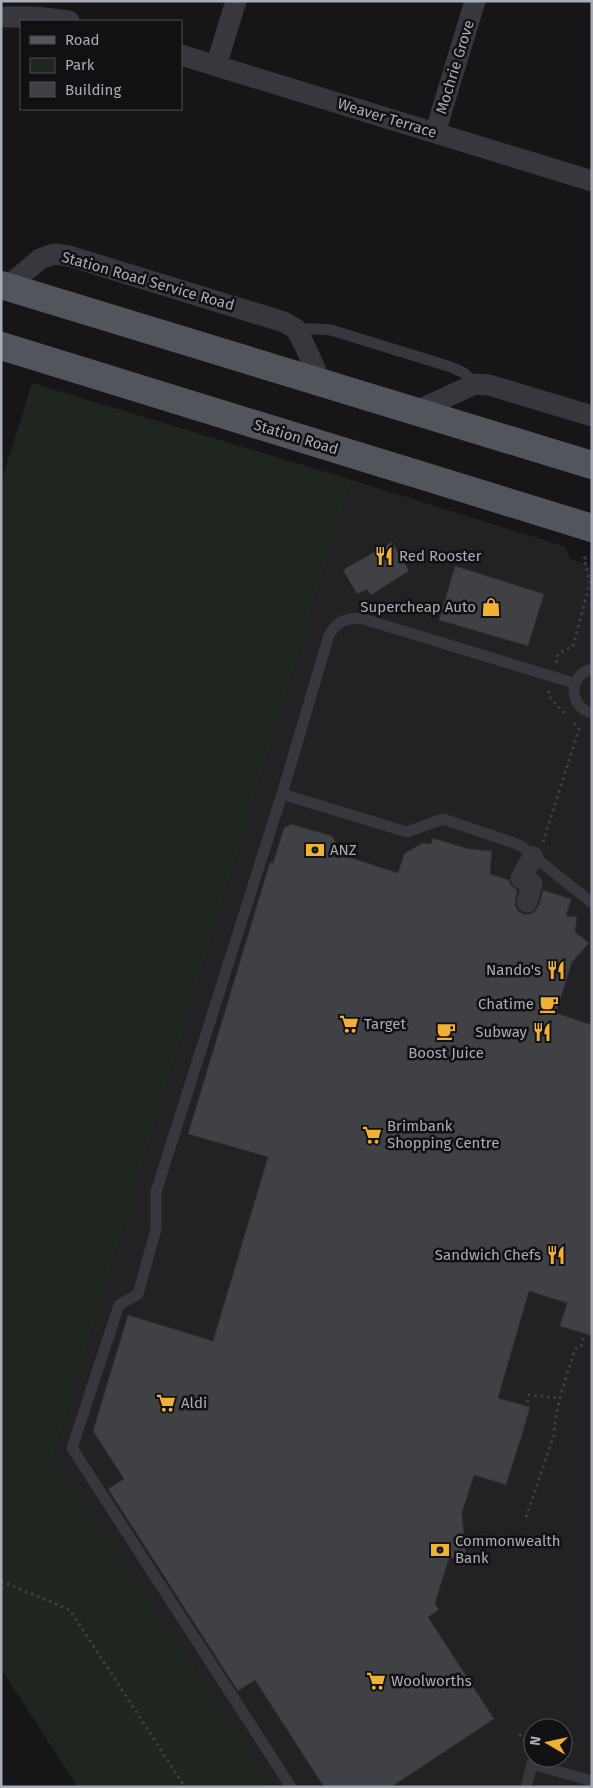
<svg xmlns="http://www.w3.org/2000/svg" width="593" height="1788" font-family="'Fira Sans',sans-serif">
<style>
.built{fill:#222225;fill-rule:evenodd}
.green{fill:#1e261f}
.building{fill:#404145;stroke:#303034}
.lines{fill:none;stroke-linecap:round;stroke-linejoin:round}
.path{stroke:#3d3f44;stroke-width:3;stroke-dasharray:2.5 4;stroke-linecap:butt}
.lane{stroke:#37383d;stroke-width:11}
.street{stroke:#37383d;stroke-width:21}
.primary{stroke:#53555c;stroke-width:28}
.labels{text-anchor:middle;dominant-baseline:central;stroke-width:5;stroke-linejoin:round;paint-order:stroke}
.street-label{font-size:15px;fill:#a8adb8;stroke:#111113}
.poi-label{font-size:15px;fill:#a8adb8;stroke:#111113;text-anchor:start}
</style>
<rect width="100%" height="100%" fill="#161618"/>
<!-- built -->
<path class="built" d="M352,480L566,547L570,559L592,566V1787H273L159,1612L54,1457ZM533,1728H563V1758H533Z"/>
<!-- green -->
<path class="green" d="M32,383L352,480L54,1457L159,1612L273,1787H78L1,1669V483Z"/>
<!-- building -->
<path class="building" d="M392,542L409,571L371,595L367,589L357,594L343,570Z
M455,566L544,594L528,646L439,620Z
M291,824L332,836L336,843L333,852L398,873L404,854L422,843L431,844L432,838L469,849L492,851L490,874L509,880L511,885L517,890L515,905L518,911L524,914H530L535,911L539,905L543,890L571,899L566,916L577,917L575,932L589,943L572,962L556,1013L592,1025V1336L560,1326L567,1303L529,1291L498,1398L530,1407L521,1438L506,1485L474,1475L462,1513L466,1558H449L435,1603L439,1610L428,1617L494,1719L391,1787H324L255,1680L238,1691L108,1489L124,1479L93,1431L128,1315L213,1341L268,1157L188,1134L270,862L273,863L284,828Z"/>
<g class="lines">
<!-- path -->
<path class="path" d="M556,663L558,654L573,646L590,583L584,558L592,557
M549,691L548,695L564,713
M543,842L579,729L572,721
M503,1442L516,1446L529,1395L560,1398
M526,1517L554,1435C555,1406 567,1377 575,1349L581,1347L583,1338
M1,1581L70,1610L185,1787
M519,1734L533,1748"/>
<!-- lane -->
<path class="lane" d="M296,329H316L331,330L451,367L464,373L475,384
M592,669C568,675 568,707 592,713
M574,683L360,618C343,619 338,621 329,635L282,794L407,832L443,819L514,843L521,846L592,903
M282,794L156,1192V1229L138,1294L119,1305L72,1448L291,1787
M526,1787L532,1764L592,1781"/>
<!-- street -->
<path class="street" d="M6,17H36L69,21
M181,55L592,181
M216,66L236,1
M435,133L475,1
M7,287L40,259L54,254L69,256L284,322L296,329L304,344L321,382
M416,411L475,384L489,385L592,416
M527,902L532,884L521,878L533,857"/>
<!-- primary -->
<path class="primary" d="M1,285L592,465
M1,346L592,528"/>
</g>
<!-- icons -->
<defs>
<g id="restaurant-bare" transform="scale(1.5)"><path d="M-5-6h1v4h1v-4h1v4h1v-4h1v5L-1.5 .5V6h-2V.5L-5-1ZM5-6V6H3V1.5H1.5Q1.5-4 5-6Z" fill="#f2b134" stroke="#111113" stroke-width="2.5" paint-order="stroke"/></g>
<g id="shop-bare" transform="scale(1.5)"><path d="M-5-2.5h2.3a2.7 3.5 0 0 1 5.4 0H5L5.5 6h-11ZM-1.5-2.5h3a1.5 2.3 0 0 0-3 0Z" fill="#f2b134" stroke="#111113" stroke-width="2.5" paint-order="stroke"/></g>
<g id="bank-bare" transform="scale(1.5)"><path d="M-6-4H6V4H-6ZM0-2.3a2.3 2.3 0 1 0 0 4.6a2.3 2.3 0 1 0 0-4.6Z" fill="#f2b134" stroke="#111113" stroke-width="2.5" paint-order="stroke"/></g>
<g id="cafe-bare" transform="scale(1.5)"><path d="M-5.5-4.5H6V0H3Q3 3.5 0 3.5H-2.5Q-5.5 3.5-5.5 0ZM3-3.2v2h1.7v-2ZM-6 4.5H4V6H-6Z" fill="#f2b134" stroke="#111113" stroke-width="2.5" paint-order="stroke"/></g>
<g id="supermarket-bare" transform="scale(1.5)"><path d="M-6-5.5h2.5l.6 2H6L4.5 2H-2.5L-4.4-4H-6ZM-1.5 3.2a1.3 1.3 0 1 0 .1 0ZM3 3.2a1.3 1.3 0 1 0 .1 0Z" fill="#f2b134" stroke="#111113" stroke-width="2.5" paint-order="stroke"/></g>
</defs>
<g fill-rule="evenodd">
<use href="#restaurant-bare" x="384" y="556"/>
<use href="#shop-bare" x="491" y="607"/>
<use href="#bank-bare" x="315" y="850"/>
<use href="#restaurant-bare" x="556" y="970"/>
<use href="#cafe-bare" x="549" y="1004"/>
<use href="#supermarket-bare" x="349" y="1024"/>
<use href="#cafe-bare" x="446" y="1031"/>
<use href="#restaurant-bare" x="542" y="1032"/>
<use href="#supermarket-bare" x="372" y="1135"/>
<use href="#restaurant-bare" x="556" y="1255"/>
<use href="#supermarket-bare" x="166" y="1403"/>
<use href="#bank-bare" x="440" y="1550"/>
<use href="#supermarket-bare" x="376" y="1681"/>
</g>
<g class="labels">
<!-- street labels -->
<g class="street-label">
<text transform="translate(455 67) rotate(-73)">Mochrie Grove</text>
<text transform="translate(387 118) rotate(17)">Weaver Terrace</text>
<text transform="translate(148 281) rotate(16)">Station Road Service Road</text>
<text transform="translate(296 437) rotate(17)">Station Road</text>
</g>
<!-- poi labels -->
<g class="poi-label">
<text x="399" y="556">Red Rooster</text>
<text x="476" y="607" text-anchor="end">Supercheap Auto</text>
<text x="330" y="850">ANZ</text>
<text x="541" y="970" text-anchor="end">Nando's</text>
<text x="534" y="1004" text-anchor="end">Chatime</text>
<text x="364" y="1024">Target</text>
<text x="527" y="1032" text-anchor="end">Subway</text>
<text x="446" y="1053" text-anchor="middle">Boost Juice</text>
<text x="387" y="1126">Brimbank<tspan x="387" dy="17">Shopping Centre</tspan></text>
<text x="541" y="1255" text-anchor="end">Sandwich Chefs</text>
<text x="181" y="1403">Aldi</text>
<text x="455" y="1541">Commonwealth<tspan x="455" dy="17">Bank</tspan></text>
<text x="391" y="1681">Woolworths</text>
</g>
</g>
<!-- border -->
<rect width="593" height="1788" fill="none" stroke="#a8adb8" stroke-width="5"/>
<!-- legend -->
<rect x="20" y="20" width="162" height="90" fill="#111113" stroke="#4d4f55"/>
<rect x="30" y="36" width="25" height="8" fill="#53555c" stroke="#4d4f55"/>
<text x="65" y="45" font-size="15" fill="#a8adb8">Road</text>
<rect x="30" y="58" width="25" height="15" fill="#1e261f" stroke="#4d4f55"/>
<text x="65" y="70" font-size="15" fill="#a8adb8">Park</text>
<rect x="30" y="82" width="25" height="15" fill="#404145" stroke="#4d4f55"/>
<text x="65" y="95" font-size="15" fill="#a8adb8">Building</text>
<!-- north arrow -->
<g transform="translate(548 1743) rotate(279)"><circle r="24" fill="#111113" stroke="#4d4f55"/>
<path d="M0-4L9 19L0 12L-9 19Z" fill="#f2b134"/>
<text y="-8" font-size="14" font-weight="bold" text-anchor="middle" fill="#a8adb8">N</text>
</g>
</svg>
